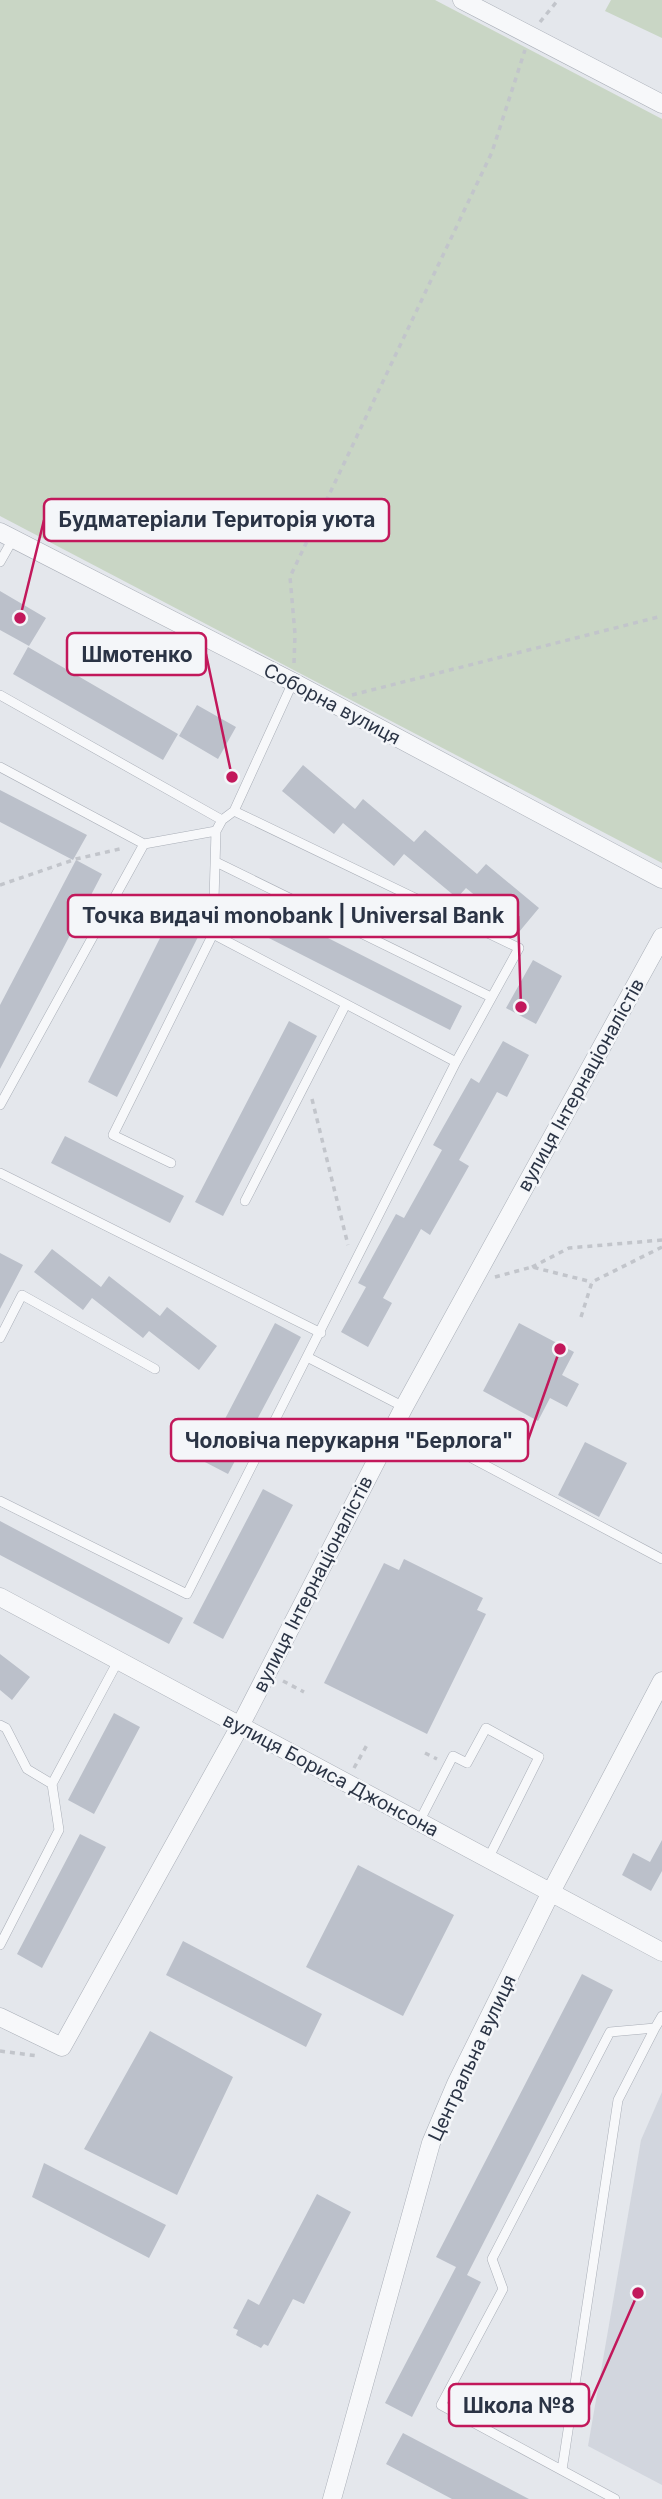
<svg xmlns="http://www.w3.org/2000/svg" width="662" height="2499" font-family="Inter,sans-serif">
<style>
.built{fill:#d2d6de}
.green{fill:#c9d6c5}
.building{fill:#bbc0ca}
.lines{fill:none;stroke-linecap:round;stroke-linejoin:round}
.service-casing{stroke:#a9aeb7;stroke-width:10}
.minor-casing{stroke:#a9aeb7;stroke-width:19}
.path{stroke:#c2c5cb;stroke-width:3.5;stroke-dasharray:5 5;stroke-linecap:butt}
.service{stroke:#f7f8fa;stroke-width:9}
.minor{stroke:#f7f8fa;stroke-width:18}
.labels{text-anchor:middle;dominant-baseline:central;stroke-width:5;stroke-linejoin:round;paint-order:stroke}
.street-label{font-size:19px;fill:#2b3445;stroke:#f4f6f9}
.leader{fill:none;stroke:#c2185b;stroke-width:2.5}
.callout-dot{fill:#c2185b;stroke:#f4f6f9;stroke-width:2.5}
.callout{fill:#f4f6f9;stroke:#c2185b;stroke-width:2.5}
.callout-label{font-size:21px;text-anchor:middle;font-weight:bold;fill:#2b3445}
</style>
<rect width="100%" height="100%" fill="#e4e7ec"/>
<!-- built -->
<path class="built" d="M662,2092V2485L588,2446L641,2140Z"/>
<!-- green -->
<path class="green" d="M0,0H435L662,119V863L0,516Z
M611,0H662V38L605,11Z"/>
<!-- building -->
<path class="building" d="M0,591L46,618L29,646L0,630Z
M28,647L178,734L163,760L13,674Z
M197,705L236,727L218,759L179,736Z
M303,765L355,809L363,799L414,842L425,830L477,874L486,864L539,908L519,932L466,888L457,898L404,854L394,866L343,823L334,834L282,791Z
M0,790L87,835L73,860L0,822Z
M76,860L102,874L0,1069V1005Z
M261,904L462,1006L450,1030L249,928Z
M170,918L200,933L117,1097L88,1082Z
M533,960L562,976L536,1024L506,1008Z
M289,1021L317,1036L223,1216L195,1202Z
M503,1041L529,1055L507,1097L497,1092L459,1160L469,1166L430,1235L421,1229L383,1298L392,1303L368,1347L341,1332L366,1287L358,1283L396,1214L404,1218L442,1150L433,1145L471,1078L479,1083Z
M65,1136L184,1196L170,1223L51,1163Z
M52,1249L101,1287L109,1276L160,1316L167,1307L217,1346L199,1370L149,1331L143,1338L92,1298L83,1310L34,1272Z
M0,1253L23,1265L0,1309Z
M275,1323L301,1337L228,1474L203,1461Z
M519,1323L574,1352L562,1375L579,1384L567,1407L550,1398L538,1421L483,1391Z
M585,1442L627,1463L599,1517L558,1495Z
M263,1489L293,1505L223,1639L193,1623Z
M0,1521L183,1618L169,1644L0,1555Z
M404,1559L483,1598L477,1610L486,1614L427,1734L324,1683L384,1563L399,1570Z
M0,1654L30,1677L12,1700L0,1690Z
M114,1713L140,1727L94,1814L68,1800Z
M80,1834L106,1847L42,1968L17,1954Z
M662,1840V1871L651,1891L622,1875L633,1853L650,1862Z
M358,1865L454,1915L403,2016L306,1967Z
M183,1941L322,2014L306,2047L166,1975Z
M582,1974L613,1990L467,2275L481,2282L412,2417L385,2403L456,2267L436,2257Z
M150,2031L233,2077L177,2195L84,2149Z
M44,2163L166,2225L149,2258L32,2197Z
M317,2194L351,2212L304,2304L293,2299L268,2346L264,2344L261,2348L236,2335L238,2330L233,2328L248,2299L259,2305Z
M403,2433L529,2499H452L386,2464Z"/>
<g class="lines">
<!-- service casing -->
<g class="service-casing">
<path id="service" d="M0,562L13,539
M0,695L222,820
M0,767L144,844L216,831
M216,862L491,997
M213,934L456,1062
M0,1105L144,844
M171,1163L113,1135L213,934L216,831L222,820L234,811L293,682
M0,1173L321,1333
M245,1201L346,1004
M0,1338L22,1295L155,1369
M309,1358L404,1407
M398,1419L662,1559
M0,1501L187,1594L456,1062L519,948L234,811
M0,1725L6,1728L27,1769L52,1784L59,1830L0,1945
M52,1784L118,1661
M419,1822L453,1756L467,1763L486,1728L539,1757L488,1859
M562,2470L618,2100L655,2028
M615,2499L441,2405L503,2289L492,2259L610,2032L655,2028L662,2016"/>
</g>
<!-- minor casing -->
<g class="minor-casing">
<path id="minor" d="M462,0L662,104
M0,532L293,682L662,879
M0,1597L662,1952
M0,2017L62,2047L240,1726L404,1407L662,937
M332,2499L431,2143L456,2084L551,1892L662,1681"/>
</g>
<!-- path -->
<path class="path" d="M540,22L558,0
M294,663L295,634L290,577L492,152L525,50
M352,695L662,616
M0,885L76,859L124,848
M312,1099L348,1245
M532,1267L569,1248L662,1240
M495,1277L532,1267L592,1282
M581,1317L592,1282L662,1247
M283,1681L304,1692
M425,1753L437,1759
M354,1768L367,1745
M0,2051L38,2056"/>
<!-- service -->
<use href="#service" class="service"/>
<!-- minor -->
<use href="#minor" class="minor"/>
</g>
<g class="labels">
<!-- street labels -->
<g class="street-label">
<text transform="translate(332 704) rotate(28)">Соборна вулиця</text>
<text transform="translate(581 1085) rotate(-61)">вулиця Інтернаціоналістів</text>
<text transform="translate(313 1584) rotate(-63)">вулиця Інтернаціоналістів</text>
<text transform="translate(331 1775) rotate(28)">вулиця Бориса Джонсона</text>
<text transform="translate(472 2058) rotate(-65)">Центральна вулиця</text>
</g>
</g>
<!-- callouts -->
<path class="leader" d="M20 618L44 520M232 777L206 654M521 1007L518 916M560 1349L528 1440M638 2293L589 2405"/>
<g class="callout-dot">
<circle cx="20" cy="618" r="7"/>
<circle cx="232" cy="777" r="7"/>
<circle cx="521" cy="1007" r="7"/>
<circle cx="560" cy="1349" r="7"/>
<circle cx="638" cy="2293" r="7"/>
</g>
<g class="callout">
<rect x="44" y="499" width="345" height="42" rx="7"/>
<rect x="67" y="633" width="139" height="42" rx="7"/>
<rect x="68" y="895" width="450" height="42" rx="7"/>
<rect x="171" y="1419" width="357" height="42" rx="7"/>
<rect x="449" y="2384" width="140" height="42" rx="7"/>
</g>
<g class="callout-label">
<text x="217" y="527">Будматеріали Територія уюта</text>
<text x="137" y="662">Шмотенко</text>
<text x="293" y="923">Точка видачі monobank | Universal Bank</text>
<text x="349" y="1448">Чоловіча перукарня "Берлога"</text>
<text x="519" y="2413">Школа №8</text>
</g>
</svg>
